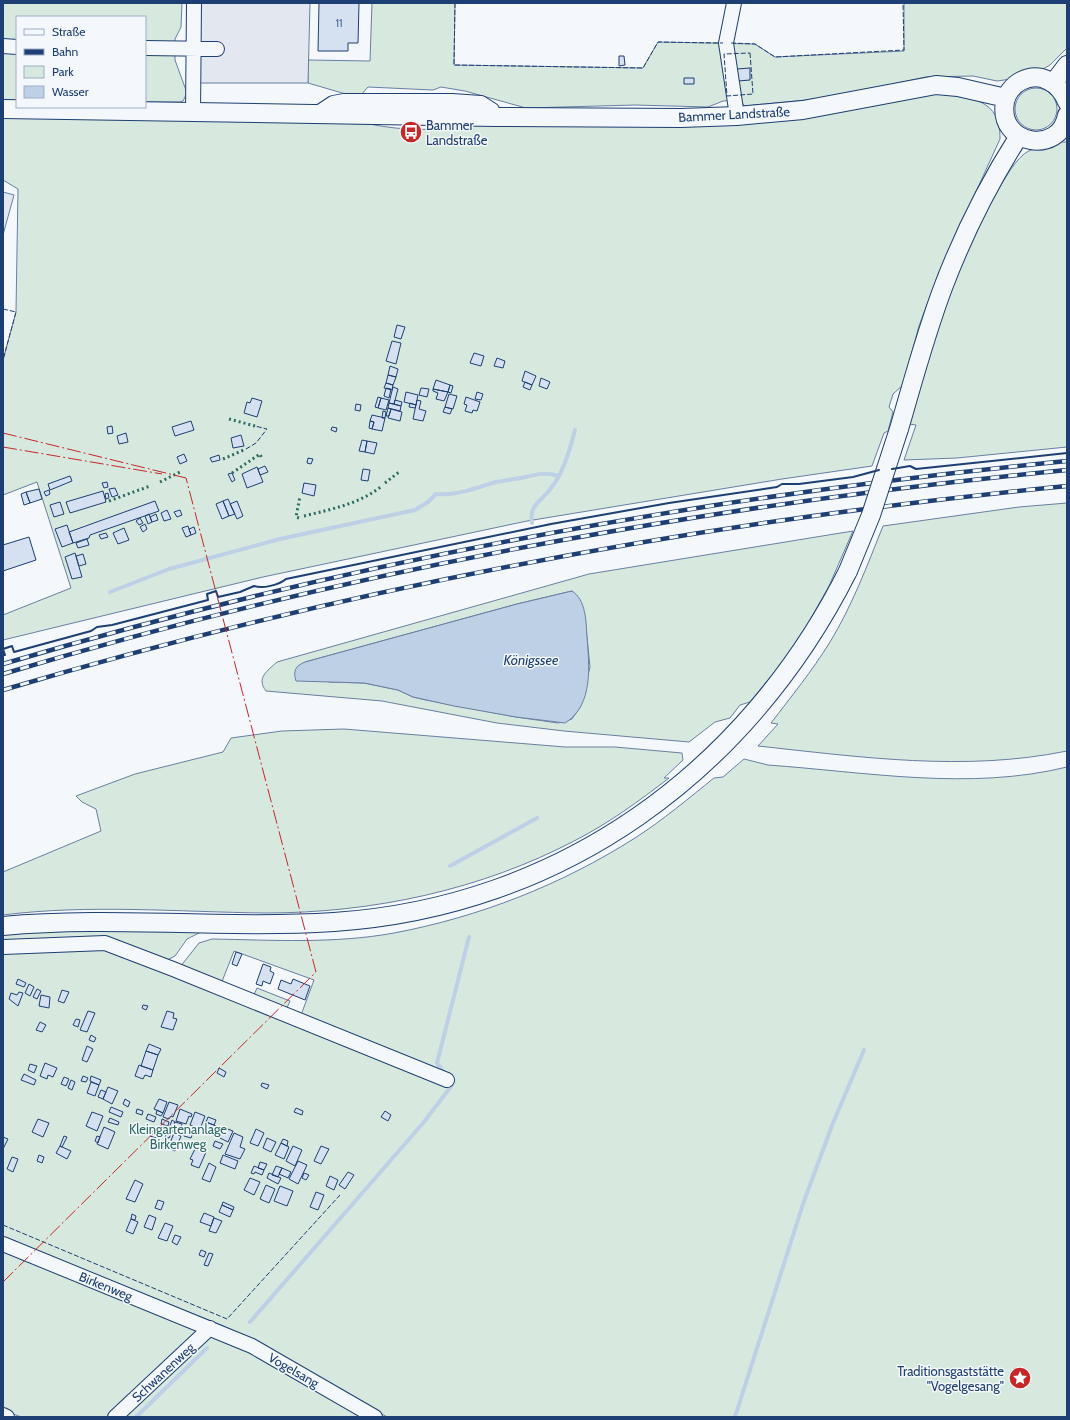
<svg xmlns="http://www.w3.org/2000/svg" width="1070" height="1420" font-family="Cabin,sans-serif">
<style>
.green{fill:#d7e8df;stroke:#687fa3;fill-rule:evenodd}
.parking{fill:#e3e8f0;stroke:#687fa3}
.water{fill:#bed0e5;stroke:#687fa3}
.lines{fill:none;stroke-linecap:round;stroke-linejoin:round}
.stream{stroke:#bed0e5;stroke-width:4}
.building{fill:#d5e0f0;stroke:#1d3f73}
.minor-casing{stroke:#1d3f73;stroke-width:16}
.major-casing{stroke:#1d3f73;stroke-width:20}
.minor{stroke:#f4f7fb;stroke-width:14}
.major{stroke:#f4f7fb;stroke-width:18}
.rail-casing{stroke:#1d3f73;stroke-width:4.5}
.rail{stroke:#f4f7fb;stroke-width:3;stroke-dasharray:9;stroke-linecap:butt}
.major-bridge-casing{stroke:#1d3f73;stroke-width:20;stroke-linecap:butt}
.major-bridge{stroke:#f4f7fb;stroke-width:18}
.hedge{stroke:#2c6c60;stroke-width:3;stroke-dasharray:2 3;stroke-linecap:butt}
.fence{stroke:#1d3f73;stroke-width:1;stroke-dasharray:5 2;stroke-linecap:butt}
.wall{stroke:#1d3f73;stroke-width:2}
.power{stroke:#c62828;stroke-width:1;stroke-dasharray:14 3 2 3;stroke-linecap:butt}
.labels{text-anchor:middle;dominant-baseline:central;stroke-width:3;stroke-linejoin:round;paint-order:stroke}
.number-label{font-size:11px;fill:#4b6792}
.street-label{font-size:13px;fill:#1d3f73;stroke:#f4f7fb}
.poi-label{font-size:13px;fill:#1d3f73;stroke:#f4f7fb;text-anchor:start}
.park-label{font-size:13px;fill:#2c6c60;stroke:#f4f7fb}
.water-label{font-size:14px;font-style:italic;fill:#1d3f73;stroke:#f4f7fb}
</style>
<rect width="100%" height="100%" fill="#f4f7fb"/>
<!-- green -->
<path class="green" d="M3,3H182L181,27L175,39V60L187,93L183,101L180,102H145V17H17V100H3Z
M372,3H455L454,65L643,68L658,42L755,44L775,57L904,51V3H1067V48L1050,65L1043,69L1030,70L1011,79L997,81L973,76L926,77L841,95L806,100L744,106L741,100L723,101L708,107L635,105L526,108L465,91L441,87L433,90L368,87L361,95H349L308,83V60L370,61Z
M1015 109a21 21 0 1 1 42 0a21 21 0 1 1-42 0Z
M938,94C971,97 1001,99 1000,139L938,275L919,326L903,385L893,394L889,407L893,412L888,431L884,433L872,466L782,479L527,521L263,577L3,640V615L71,588L37,482L3,495V360L16,312L18,189L3,180V116L369,124C405,131 435,131 471,125L799,119L924,95Z
M1061,142H1067V447L957,458L904,460L916,425L909,424C931,347 954,269 993,199C1002,184 1011,165 1024,154C1034,146 1050,147 1061,142Z
M1067,503V751C965,772 860,757 758,746L778,724L771,723C791,697 812,671 830,642C852,606 867,566 883,526L1019,507Z
M853,531L829,586L806,627L782,663L750,702L740,705L730,718L715,722L689,742L564,731L497,723L382,701L266,691C256,678 267,671 277,662L589,574ZM572,591L585,618L590,667L580,707L572,719L558,723L516,717L426,700L413,697L398,690L364,683L329,682L305,662L517,604Z
M344,729L565,747H615L682,753L683,760L664,778H669C639,801 609,823 576,840C481,890 373,913 265,913C179,912 89,904 3,915V872L101,831L96,809L82,802L76,796L135,774L223,752L231,738L282,731Z
M744,759L768,765C866,772 970,791 1067,767V1417H387L256,1341L221,1325L3,1237V953L108,947L301,1015L314,980L234,951L221,984L180,967L199,943L212,939C272,940 334,944 394,933C479,917 561,885 635,838C663,820 689,798 714,778L723,777Z
M66,929L205,930L187,939L175,956L165,961L103,938L3,943V934Z
M257,988L290,1001L286,1010L253,997Z
M3,1250L248,1350L364,1417H21L3,1410Z"/>
<!-- parking -->
<path class="parking" d="M201,3H310L308,83H199Z
M3,192L14,195L3,235Z"/>
<!-- water -->
<path class="water" d="M572,591C586,600 586,621 587,637C589,665 594,705 565,723L516,717L454,706L413,697L398,690L364,683L296,681C293,671 295,666 305,662L517,604Z"/>
<g class="lines">
<!-- stream -->
<path class="stream" d="M532,523C529,507 538,503 548,492C552,487 557,480 560,474C567,460 571,446 575,430
M110,592L169,569L280,539L415,510L428,502L436,494C456,496 476,488 496,482C506,480 516,479 526,477C538,474 546,472 559,476
M450,866L537,818
M445,1074L437,1063L469,937
M250,1322L424,1122L452,1085L449,1080
M136,1417L207,1348
M735,1417L804,1201L833,1123L864,1050"/>
</g>
<!-- building -->
<path class="building" d="M319,3H359L358,43H348V51H318Z
M619,56H624L625,65L619,66Z
M750,68V80L738,81L737,69Z
M684,78H694V84H684Z
M397,325L405,327L401,339L394,337Z
M392,341L401,343L396,364L386,361Z
M474,353L484,356L481,366L470,363Z
M497,358L505,361L503,368L494,366Z
M390,366L398,369L396,377L388,375Z
M525,371L536,376L532,385L522,381Z
M388,375L396,377L393,385L386,383Z
M541,378L550,382L547,389L539,386Z
M436,380L450,385L448,392L433,389Z
M525,382L532,385L530,390L523,387Z
M386,383L393,385L392,390L384,388Z
M450,385L453,386L451,393L448,392Z
M393,387L398,389L394,404L389,403Z
M386,388L391,389L389,398L384,396Z
M421,388L429,389L427,397L419,395Z
M433,389L448,392L444,401L436,399L438,393L433,391Z
M406,392L418,395L416,405L404,402Z
M477,392L483,394L481,400L475,399Z
M449,394L457,396L453,409L445,407Z
M378,397L381,398L378,408L375,407Z
M466,397L480,402L477,411L473,410L472,413L465,411L467,405L464,404Z
M252,398L262,401L257,417L244,413L247,402L250,403Z
M381,398L389,400L386,410L378,408Z
M395,400L402,402L401,406L394,404Z
M417,400L421,401L419,409L426,411L423,421L413,419Z
M389,403L401,406L400,411L388,408Z
M410,403L416,405L415,408L409,407Z
M356,404L361,405L360,411L355,410Z
M445,407L452,409L450,414L443,412Z
M388,408L391,409L389,416H386Z
M391,409L402,412L400,421L388,418Z
M383,411L386,412L385,418H382Z
M372,415L385,418L382,431L372,429L374,422L370,421Z
M191,421L194,430L175,436L172,427Z
M370,421L374,422L372,429L369,428Z
M112,426L113,433L108,434L107,427Z
M332,427L337,428L336,432L331,430Z
M126,433L128,442L119,444L117,436Z
M241,435L244,446L233,448L231,438Z
M362,440L367,441L365,452L359,451Z
M367,441L377,443L374,454L365,452Z
M184,454L187,461L180,464L177,457Z
M219,455L220,460L212,462L210,458Z
M308,458L313,459L311,464L307,463Z
M265,466L268,472L260,475L258,469Z
M257,467L263,482L247,488L242,474Z
M363,469L370,470L368,481L361,480Z
M232,473L235,480L232,482L228,474Z
M70,476L72,481L50,490L48,484Z
M107,482L108,487L104,488L102,483Z
M304,483L316,485L314,496L302,493Z
M115,488L118,495L112,497L109,489Z
M39,489L42,499L30,503L26,492Z
M49,490L50,494L46,496L44,492Z
M103,491L106,502L70,513L66,502Z
M26,492L30,503L24,505L21,494Z
M108,493L109,498L106,499L105,494Z
M228,499L235,514L229,516L223,501Z
M155,501L159,511L90,535L89,538L73,543L69,532Z
M223,501L229,516L222,519L216,504Z
M237,501L243,516L237,519L230,504Z
M60,502L64,514L54,517L50,505Z
M167,510L171,519L164,521L161,513Z
M180,510L182,515L177,517L174,512Z
M149,514L152,522L148,524L145,516Z
M156,514L158,520L152,522L150,517Z
M140,518L143,523L139,525L136,521Z
M145,524L147,529L143,532L140,527Z
M67,525L73,543L62,547L55,529Z
M188,526L191,535L186,537L182,528Z
M194,527L196,533L191,535L189,529Z
M124,528L129,540L118,544L113,533Z
M106,533L108,537L101,539L99,535Z
M29,537L36,560L3,571V545Z
M87,539L89,545L78,548L76,543Z
M75,553L82,577L72,579L65,557Z
M83,554L86,564L79,566L76,556Z
M236,952L242,954L237,966L232,964Z
M263,964L271,967L270,971L274,973L270,984L263,981L262,986L256,984Z
M18,979L26,983L24,987L16,984Z
M293,979L310,986L305,1000L278,989L281,980L291,984Z
M29,984L34,987L30,996L25,993Z
M37,989L41,991L37,999L33,997Z
M62,990L69,992L64,1003L58,1001Z
M19,992L23,993L18,1006L9,999L11,993L17,995Z
M41,995L50,997L49,1008L39,1006Z
M143,1005L148,1006L146,1010L142,1008Z
M88,1011L95,1013L87,1032L80,1030Z
M167,1011L174,1013L173,1018L177,1019L173,1030L161,1027Z
M76,1019L80,1020L78,1027L73,1025Z
M40,1022L46,1025L42,1032L36,1030Z
M91,1035L96,1038L94,1042L89,1040Z
M149,1044L161,1049L158,1055L146,1051Z
M87,1046L93,1049L87,1062L82,1060Z
M146,1051L158,1055L153,1070L141,1066Z
M45,1063L57,1068L53,1077L48,1075L47,1079L40,1076Z
M30,1064L37,1066L34,1073L28,1070Z
M139,1065L153,1070L151,1077L145,1075L143,1079L135,1076Z
M219,1068L226,1072L224,1077L217,1073Z
M24,1074L36,1080L34,1085L21,1080Z
M83,1076L88,1078L86,1082L81,1081Z
M91,1076L101,1080L99,1085L90,1081Z
M64,1077L69,1079L66,1086L61,1084Z
M71,1080L75,1082L72,1090L68,1088Z
M91,1082L99,1085L95,1096L87,1093Z
M262,1083L269,1085L267,1089L261,1086Z
M108,1087L118,1091L112,1104L103,1099Z
M101,1090L106,1092L103,1099L98,1097Z
M125,1099L130,1102L128,1107L123,1104Z
M159,1099L167,1102L163,1113L154,1109Z
M169,1102L178,1105L173,1117L171,1116L169,1119L163,1117Z
M111,1107L123,1112L121,1117L109,1112Z
M296,1108L303,1111L302,1115L294,1112Z
M137,1109L143,1111L142,1115L136,1113Z
M180,1109L192,1114L191,1117L189,1116L186,1124L176,1121Z
M157,1110L163,1113L161,1116L156,1114Z
M385,1111L391,1115L388,1121L381,1117Z
M92,1112L103,1116L97,1131L86,1126Z
M195,1112L205,1116L200,1129L190,1125Z
M148,1114L156,1117L154,1122L146,1119Z
M208,1117L216,1120L214,1125L206,1122Z
M110,1118L119,1122L118,1125L108,1122Z
M38,1119L49,1123L43,1137L32,1132Z
M162,1119L169,1122L168,1126L161,1124Z
M172,1120L175,1122L172,1129L169,1128Z
M175,1122L182,1124L178,1134L172,1131Z
M206,1122L216,1126L213,1133L203,1129Z
M104,1127L115,1132L108,1149L97,1144Z
M188,1127L194,1130L191,1138L184,1136Z
M225,1128L233,1131L228,1142L220,1138Z
M256,1129L264,1133L258,1146L250,1143Z
M152,1131L158,1133L156,1138L150,1136Z
M167,1132L171,1134L169,1138L165,1137Z
M174,1133L181,1136L175,1151L168,1148Z
M234,1133L243,1137L240,1147L245,1149L240,1159L225,1154Z
M64,1136L67,1137L62,1147L60,1146Z
M97,1136L100,1137L98,1143L95,1141Z
M3,1137L8,1139L3,1149Z
M267,1138L276,1142L271,1152L263,1148Z
M283,1139L288,1141L287,1146L281,1143Z
M215,1141L223,1144L220,1149L213,1146Z
M281,1143L289,1147L284,1159L275,1155Z
M60,1146L71,1151L67,1159L56,1153Z
M293,1146L302,1150L295,1166L286,1161Z
M321,1146L329,1149L321,1164L314,1161Z
M199,1148L206,1152L199,1168L191,1165L193,1160L190,1159L195,1149L198,1150Z
M39,1155L44,1157L42,1163L37,1161Z
M223,1155L238,1161L235,1169L220,1163Z
M12,1157L18,1159L13,1172L7,1169Z
M298,1161L307,1165L298,1184L289,1179Z
M260,1162L267,1164L264,1170L258,1168Z
M209,1163L216,1167L210,1182L202,1179Z
M254,1166L264,1170L262,1175L255,1172L254,1174L251,1173Z
M276,1166L282,1168L278,1177L272,1175Z
M282,1168L291,1172L288,1178L279,1174Z
M348,1172L354,1175L345,1189L339,1185Z
M269,1173L281,1178L278,1184L267,1178Z
M304,1173L309,1175L306,1180L302,1178Z
M330,1176L338,1180L334,1190L326,1186Z
M250,1178L260,1182L254,1195L244,1190Z
M135,1180L143,1184L135,1202L126,1199Z
M266,1185L275,1189L269,1203L260,1199Z
M280,1186L293,1191L287,1206L274,1201Z
M316,1192L324,1195L318,1210L310,1207Z
M158,1200L164,1202L161,1210L155,1208Z
M223,1202L234,1207L233,1210L222,1205Z
M222,1205L233,1210L230,1217L219,1212Z
M204,1213L214,1217L211,1226L200,1222Z
M132,1214L136,1216L135,1220L131,1219Z
M149,1215L156,1218L152,1230L144,1227Z
M214,1218L222,1221L216,1233L209,1231Z
M131,1219L138,1222L133,1234L126,1231Z
M165,1223L173,1226L167,1241L158,1238Z
M175,1235L181,1237L177,1245L172,1242Z
M201,1250L206,1252L204,1257L199,1255Z
M209,1253L213,1254L208,1266L204,1265Z"/>
<g class="lines">
<!-- minor casing -->
<g class="minor-casing">
<path id="minor" d="M734,3L726,43L737,116
M3,46L17,47
M145,48L217,49
M193,113L194,3
M315,115L333,103L344,101H452L481,103L492,110L495,117
M3,947L105,943L173,969L447,1080
M3,1244L252,1346L375,1417
M3,1415L7,1417
M115,1417L210,1328"/>
</g>
<!-- major casing -->
<g class="major-casing">
<path id="major" d="M1054,82L1067,65
M1067,102C1060,83 1040,71 1021,81C1013,85 1006,94 1005,102C997,145 1060,156 1067,115
M3,109L495,117L681,118L737,116L803,110L936,85L958,87L1006,98
M899,429C913,381 926,332 944,285C964,233 989,183 1019,136
M3,926C113,916 224,929 334,922C561,907 747,772 848,571"/>
</g>
<!-- minor -->
<use href="#minor" class="minor"/>
<!-- major -->
<use href="#major" class="major"/>
<!-- rail casing -->
<g class="rail-casing">
<path id="rail" d="M3,664C349,561 708,496 1067,461
M3,674C349,570 708,505 1067,470
M3,690C350,587 707,521 1067,486"/>
</g>
<!-- rail -->
<use href="#rail" class="rail"/>
<!-- major-bridge casing -->
<g class="major-bridge-casing">
<path id="major-bridge" d="M848,571L871,515L899,429"/>
</g>
<!-- major-bridge -->
<use href="#major-bridge" class="major-bridge"/>
<!-- hedge -->
<path class="hedge" d="M229,419L255,426
M223,459L246,449
M232,473L260,454L262,459
M160,482L180,472
M385,483L399,472
M109,501L150,486
M304,516C332,509 359,504 382,486
M299,518L296,517L300,496"/>
<!-- fence -->
<path class="fence" d="M455,3L454,65L643,68L658,42L723,43
M731,43L755,44L775,57L904,50L903,3
M750,53L753,94L727,96L724,54Z
M3,309L16,312L3,360
M246,449L256,443L267,429L255,426
M3,1225L227,1319L340,1195"/>
<!-- wall -->
<path class="wall" d="M892,469L910,466L916,469L1067,453
M3,649L12,646L14,652L91,631L97,627L112,625L208,600L207,594L216,591L218,597L240,592L254,586C262,589 279,585 286,579L551,524L669,503L777,487L782,484H799L853,477L879,470
M3,649L5,655H3"/>
<!-- power -->
<path class="power" d="M3,433L186,478
M3,447L162,474
M3,1282L316,972L186,478"/>
</g>
<!-- icons -->
<defs>
<g id="bus-disc" transform="scale(1.15)"><circle r="9.5" fill="#c62828" stroke="#f4f7fb"/><path d="M-5-6H5V4H4V6H2V4H-2V6H-4V4H-5ZM-3.5-4V0h7V-4ZM-3.5 1.2v1.5H-2V1.2ZM2 1.2v1.5H3.5V1.2Z" fill="#fff"/></g>
<g id="sight-disc" transform="scale(1.15)"><circle r="9.5" fill="#c62828" stroke="#f4f7fb"/><path d="M0-6L1.8-2.2L6-1.7L2.9 1.2L3.7 5.4L0 3.3L-3.7 5.4L-2.9 1.2L-6-1.7L-1.8-2.2Z" fill="#fff"/></g>
</defs>
<g fill-rule="evenodd">
<use href="#bus-disc" x="411" y="132"/>
<use href="#sight-disc" x="1020" y="1378"/>
</g>
<g class="labels">
<!-- number labels -->
<g class="number-label">
<text x="339" y="23">11</text>
</g>
<!-- street labels -->
<g class="street-label">
<text transform="translate(734 114) rotate(-3)">Bammer Landstraße</text>
<text transform="translate(106 1286) rotate(22)">Birkenweg</text>
<text transform="translate(294 1370) rotate(30)">Vogelsang</text>
<text transform="translate(163 1372) rotate(-43)">Schwanenweg</text>
</g>
<!-- poi labels -->
<g class="poi-label">
<text x="426" y="125">Bammer<tspan x="426" dy="15">Landstraße</tspan></text>
<text x="1004" y="1371" text-anchor="end">Traditionsgaststätte<tspan x="1004" dy="15">"Vogelgesang"</tspan></text>
</g>
<!-- park labels -->
<g class="park-label">
<text x="178" y="1129">Kleingartenanlage<tspan x="178" dy="15">Birkenweg</tspan></text>
</g>
<!-- water labels -->
<g class="water-label">
<text x="531" y="660">Königssee</text>
</g>
</g>
<!-- border -->
<rect width="1070" height="1420" fill="none" stroke="#1d3f73" stroke-width="8"/>
<!-- legend -->
<rect x="16" y="16" width="130" height="92" fill="#f4f7fb" stroke="#9eadc5"/>
<rect x="24" y="29" width="20" height="6" fill="#f4f7fb" stroke="#9eadc5"/>
<text x="52" y="36" font-size="12" fill="#1d3f73">Straße</text>
<rect x="24" y="49" width="20" height="6" fill="#1d3f73" stroke="#9eadc5"/>
<text x="52" y="56" font-size="12" fill="#1d3f73">Bahn</text>
<rect x="24" y="66" width="20" height="12" fill="#d7e8df" stroke="#9eadc5"/>
<text x="52" y="76" font-size="12" fill="#1d3f73">Park</text>
<rect x="24" y="86" width="20" height="12" fill="#bed0e5" stroke="#9eadc5"/>
<text x="52" y="96" font-size="12" fill="#1d3f73">Wasser</text>
</svg>
